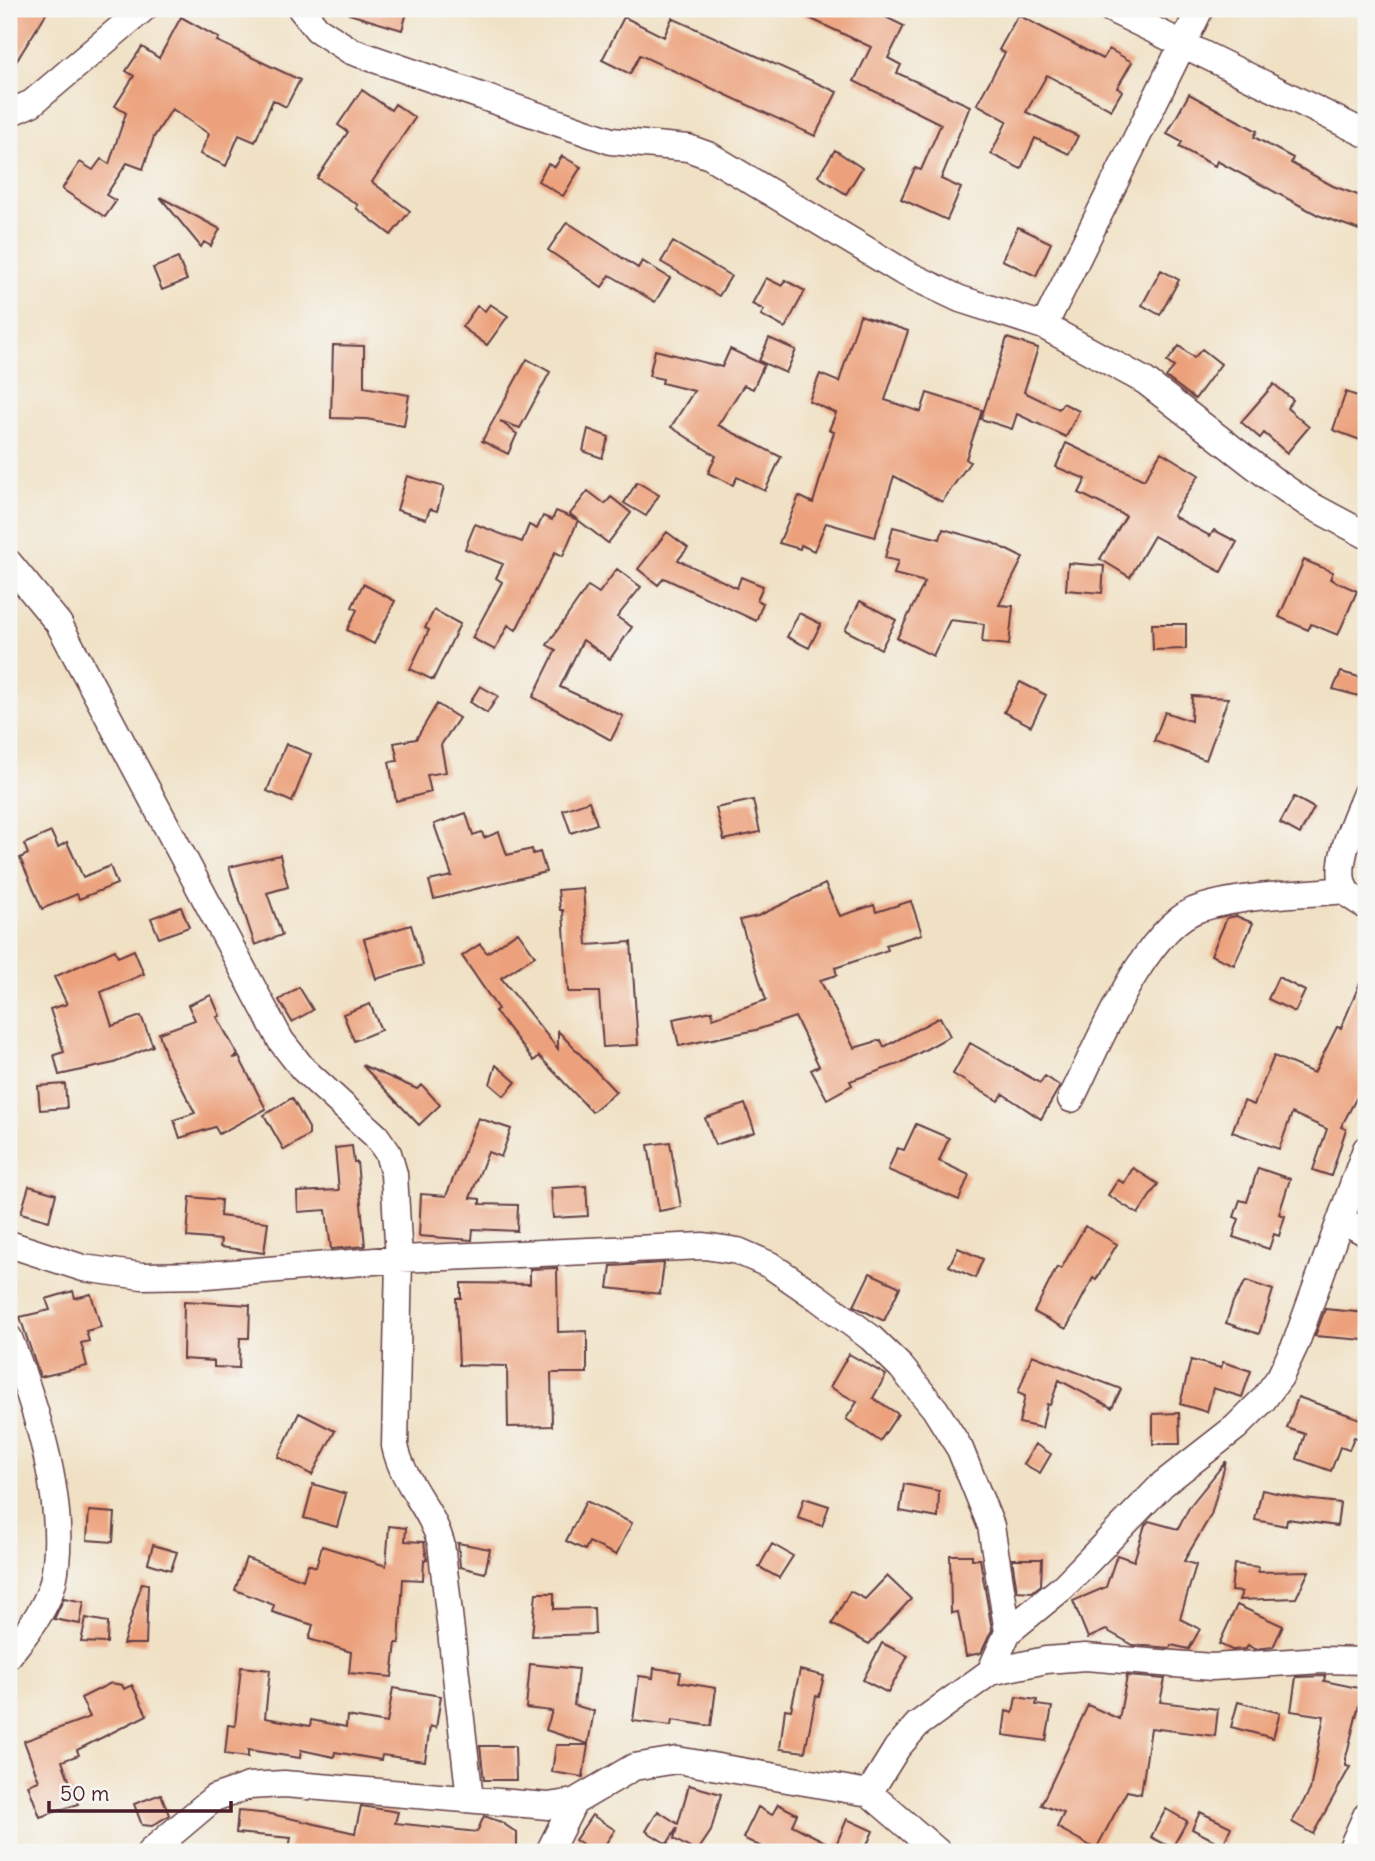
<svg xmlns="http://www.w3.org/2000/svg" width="1375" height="1861" font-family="Delius,sans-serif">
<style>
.building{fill:#eca17b}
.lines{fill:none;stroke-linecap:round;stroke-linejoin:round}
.minor-casing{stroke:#633c42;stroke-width:29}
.minor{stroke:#fff;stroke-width:26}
</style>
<rect width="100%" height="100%" fill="#f6f6f2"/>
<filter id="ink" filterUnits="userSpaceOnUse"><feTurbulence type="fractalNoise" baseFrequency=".0143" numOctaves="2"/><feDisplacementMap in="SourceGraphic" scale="14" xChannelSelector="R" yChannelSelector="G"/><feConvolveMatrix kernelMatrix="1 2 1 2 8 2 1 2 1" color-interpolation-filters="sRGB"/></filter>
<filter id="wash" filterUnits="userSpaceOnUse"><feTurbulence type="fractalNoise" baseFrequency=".00686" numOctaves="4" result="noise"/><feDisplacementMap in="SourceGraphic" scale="28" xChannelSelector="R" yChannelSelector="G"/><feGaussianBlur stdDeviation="1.57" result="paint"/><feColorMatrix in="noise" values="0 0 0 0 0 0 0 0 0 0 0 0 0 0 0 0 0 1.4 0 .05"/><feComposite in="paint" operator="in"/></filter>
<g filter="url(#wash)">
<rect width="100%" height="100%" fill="#f0e1c5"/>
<g id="blocks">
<!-- building -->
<path class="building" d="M18,9H49L9,73V26Z
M349,9H408L402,30L349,14Z
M790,9H869L904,26L888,58L901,65L897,73L970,106L941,179L961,188L947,220L901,199L915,168L921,170L941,124L854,81L871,47Z
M1018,15L1103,59L1109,49L1132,62L1117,88L1122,91L1111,110L1047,75L1026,112L1078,136L1069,154L1035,138L1021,169L991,154L1007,121L977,104L1005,53L999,50Z
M181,17L219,38L217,41L300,80L286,107L273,100L255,142L239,135L226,166L200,154L209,134L172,109L154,137L143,169L127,163L106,195L116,201L105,217L62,189L80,162L93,170L101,159L109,164L126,113L115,106L134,76L126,71L142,47L159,58Z
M624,17L664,37L672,18L837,92L815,136L640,55L630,74L602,60Z
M362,90L391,110L395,104L415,118L372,182L410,211L391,235L356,208L358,205L317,178L348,132L338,125Z
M1189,94L1257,131L1254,137L1293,158L1291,163L1333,186L1366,198V221L1362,231L1318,215L1217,161L1215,166L1179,147L1182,142L1167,134Z
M835,150L862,168L846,194L818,176Z
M562,156L581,167L563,196L538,181L548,164L555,167Z
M160,197L220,229L211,246L204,242L201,247Z
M567,222L638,268L642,261L670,278L655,302L610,275L602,287L548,250Z
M1018,227L1051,243L1036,276L1002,260Z
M673,242L731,276L719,296L661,262Z
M178,258L187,280L162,290L153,268Z
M1161,270L1179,280L1160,315L1142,305Z
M766,278L782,286L785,280L805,291L785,328L761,315L764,310L752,304Z
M490,304L508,316L487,345L462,327L477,306L485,311Z
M860,315L908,331L885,400L921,412L927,393L982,410L966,459L970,462L942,502L894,476L875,537L826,523L814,551L801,545L800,549L779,543L799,496L813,503L834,432L829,430L836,413L809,401L820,374L839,382Z
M769,338L796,350L786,373L759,361Z
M1007,338L1038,348L1024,392L1059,409L1063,403L1079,411L1066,437L1017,414L1012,429L981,419Z
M333,345L364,346V387L409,395L404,426L366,419L331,418Z
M1179,346L1194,358L1202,349L1221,364L1195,399L1166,377L1174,367L1167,362Z
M730,349L764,365L753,389L744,385L718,425L781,457L765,491L737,477L733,485L708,473L716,456L671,427L694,391L662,383L663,379L649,376L655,350L722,367Z
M527,359L550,372L520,428L500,421L517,434L508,454L482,441Z
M1274,384L1293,400L1287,408L1309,427L1287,453L1264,433L1260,438L1241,422Z
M1346,392L1366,399V442L1333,430Z
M588,429L609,437L602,458L583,451Z
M1066,443L1144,480L1161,452L1199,475L1173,516L1210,536L1214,530L1237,542L1221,572L1154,536L1130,577L1100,559L1126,516L1079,493L1086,479L1056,467Z
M407,476L444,487L437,511L430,509L426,519L397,510Z
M637,482L659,495L646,516L624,503Z
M588,491L605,504L611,497L631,513L608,543L578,520L563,556L555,552L516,630L508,625L495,650L472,638L502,582L496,578L503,564L465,549L475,524L522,542L529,525L537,529L543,516L552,520L556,511L578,520L570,514Z
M893,527L940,539L943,529L993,543L1023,558L999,605L1013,606L1009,645L982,642L984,624L950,620L933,656L897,638L925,582L894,574L898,561L885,558Z
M667,532L688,548L678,560L737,588L741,577L763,586L757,600L763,603L756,621L664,578L658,585L638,569Z
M1304,560L1333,572L1330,579L1357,591L1338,635L1311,624L1308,630L1279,617Z
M1068,563L1104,566L1102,593L1066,590Z
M617,569L641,587L617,617L632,627L610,659L583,640L560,687L623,716L611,740L533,697L556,650L547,645L588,586L599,593Z
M363,584L395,601L374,644L347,630L357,610L352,607Z
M860,601L896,620L881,649L845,630Z
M434,610L460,624L433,680L410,669L429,630L425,628Z
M799,613L821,624L809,648L787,637Z
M1152,624H1186V649L1153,650Z
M1341,672L1366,679L1359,696L1333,689Z
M1020,682L1046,695L1031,726L1004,712Z
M480,686L498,696L487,713L470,702Z
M1192,696L1228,698L1206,760L1154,741L1165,712L1191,721Z
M437,704L459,718L441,745L446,772L427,775L431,792L396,801L389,762L398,761L394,743L416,739Z
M286,744L311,754L292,802L267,791Z
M1294,797L1314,808L1300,834L1280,823Z
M753,800L760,832L724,840L716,808Z
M589,801L597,824L571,833L563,810Z
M466,813L473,835L482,832L484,838L499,832L507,855L532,849L533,854L540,852L546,872L434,899L429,881L452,876L434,824Z
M51,832L58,847L67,842L83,877L110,866L117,884L79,899L77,894L42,909L20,858L28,854L24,844Z
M280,855L288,887L267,893L282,935L255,945L229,867Z
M825,884L840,916L874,905L876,912L911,901L922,934L886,945L888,950L835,968L837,975L820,980L854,1048L881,1040L884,1047L940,1017L950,1036L901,1063L850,1081L852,1085L827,1099L811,1070L819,1066L795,1017L756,1030L679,1046L673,1019L712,1011L713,1018L766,1000L740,920L758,916Z
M583,888L587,945L631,942L638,1045L603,1047L599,992H568L563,910H560L558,890Z
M181,907L189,927L159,938L151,918Z
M1236,916L1253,923L1234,965L1211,955L1227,918Z
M411,925L423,965L376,979L364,939Z
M518,932L535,956L501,978L558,1049V1031L616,1092L592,1112L539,1056L534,1061L495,1011L498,1009L462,956L480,944L487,953Z
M115,950L118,957L134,950L144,974L101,992L112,1026L141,1016L153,1046L114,1063L59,1075L54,1055L64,1052L50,1009L67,1004L54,977Z
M1366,969V1080L1341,1127L1346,1129L1331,1176L1313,1170L1327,1129L1292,1113L1279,1149L1232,1132L1244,1101L1254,1105L1274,1056L1314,1073L1337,1027L1341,1028Z
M1278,977L1305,991L1295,1012L1268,999Z
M299,987L313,1010L292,1022L279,1000Z
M211,995L220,1016L217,1017L238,1055L233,1058L239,1057L266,1109L219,1134L215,1127L180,1138L174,1120L195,1113L167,1059L159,1033L195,1020L188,1005Z
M370,1004L381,1030L354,1041L343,1014Z
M970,1043L1040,1083L1045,1076L1060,1086L1041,1119L1003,1094L998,1101L953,1074Z
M362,1065L417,1089L422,1085L440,1105L419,1125Z
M496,1065L516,1082L504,1096L490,1084Z
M65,1084L67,1108L40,1110L38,1086Z
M292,1098L309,1128V1135L284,1150L264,1115Z
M745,1104L755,1132L715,1145L705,1118Z
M478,1118L511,1129L501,1157L488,1152L470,1198L480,1199V1204L518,1205L517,1231L473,1229L472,1240L419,1236L421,1194L446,1196Z
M916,1124L949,1138L939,1161L969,1175L959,1200L888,1170L897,1148L904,1150Z
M670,1142L681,1207L659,1211L648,1145Z
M352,1146L354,1162H357L365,1246L331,1249L326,1210L298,1212L297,1192L339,1190L335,1148Z
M1133,1168L1158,1184L1138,1214L1108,1195L1118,1180L1124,1183Z
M1258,1168L1290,1179L1279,1214L1285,1216L1279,1236L1274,1234L1269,1249L1233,1237L1239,1219L1234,1217L1240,1200L1247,1202Z
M29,1186L56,1194L49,1221L21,1213Z
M586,1186L588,1216L553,1218L551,1188Z
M190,1197L221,1200L220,1216L268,1222L264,1253L220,1247L221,1240L187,1237Z
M1085,1226L1117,1244L1096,1280L1093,1278L1066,1329L1034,1312L1057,1267L1061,1269Z
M958,1248L983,1259L975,1278L949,1266Z
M664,1263L660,1294L608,1288L611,1266Z
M557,1268L558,1332L587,1331V1373H551L552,1426L508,1427L507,1366L459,1365L456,1298H461V1283L530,1284V1269Z
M870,1273L900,1287L884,1321L854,1306Z
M1246,1281L1273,1290L1259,1334L1226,1323L1233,1302Z
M73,1291L75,1298L91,1294L101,1327L86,1331L89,1341L81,1343L87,1366L40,1377L20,1317L50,1310L46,1299Z
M184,1301L250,1305L249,1338H240L239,1368L214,1367V1361L183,1359Z
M1325,1309L1366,1313L1364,1340L1315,1336Z
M849,1354L886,1375L873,1398L898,1414L880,1441L846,1419L857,1402L830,1387Z
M1032,1355L1121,1389L1112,1408L1059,1380L1050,1405L1047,1404L1042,1428L1019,1423L1025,1396L1018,1393Z
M1191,1360L1221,1368L1223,1362L1251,1371L1242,1397L1213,1388L1207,1412L1180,1404Z
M1298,1397L1366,1421L1361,1439L1354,1437L1349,1450L1340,1447L1331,1471L1297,1459L1305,1434L1287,1428Z
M299,1413L335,1431L312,1475L278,1457Z
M1179,1413L1180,1444H1153V1414Z
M1035,1444L1051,1454L1040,1473L1024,1464Z
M1226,1461L1211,1515L1184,1561L1196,1565L1180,1619L1200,1629L1189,1649L1171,1645L1170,1648L1133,1645L1106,1630L1088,1638L1073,1601L1106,1587L1117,1555L1134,1561L1145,1525L1149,1521L1178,1529L1190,1506Z
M313,1484L346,1494L337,1527L304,1518Z
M904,1484L939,1491L938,1518L900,1511Z
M1262,1490L1304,1499L1340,1503L1337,1526L1287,1519L1286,1526L1255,1520Z
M804,1498L829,1506L822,1526L798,1518Z
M586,1501L632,1523L616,1555L589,1542L585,1550L566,1541Z
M89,1511L115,1513L113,1542L87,1540Z
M389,1526L406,1528L405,1541L424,1542L427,1560H424L423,1580L403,1579L399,1643H396L392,1677L349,1673L351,1652L309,1639L313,1625L272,1612L274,1605L235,1590L246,1558L303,1580L308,1564L316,1567L322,1546L386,1566Z
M458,1543L490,1549L485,1573L460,1567Z
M772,1544L793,1556L779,1578L759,1567Z
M153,1545L177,1552L171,1570L148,1563Z
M950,1555H972V1559H980L992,1630L981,1653L966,1656L958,1612L951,1613Z
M1012,1559H1042L1041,1585L1032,1592L1017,1591Z
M1234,1564L1259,1567L1258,1572L1309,1571L1296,1598L1239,1600L1242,1592L1231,1591Z
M887,1576L911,1599L869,1644L832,1624L850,1591L865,1599Z
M142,1583L148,1584L146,1644H123Z
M536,1593H554V1609L594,1608L595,1634L532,1636Z
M64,1598L84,1602L80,1624L54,1619Z
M1237,1605L1283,1626L1273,1647L1254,1649L1248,1645L1246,1649L1232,1650L1219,1644Z
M86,1618L108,1622L107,1643L81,1642Z
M882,1643L908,1656L888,1693L863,1680Z
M530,1664L578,1669L574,1705L594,1711L588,1744L546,1730L552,1711L526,1708Z
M241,1667L270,1670L265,1718L310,1726L311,1720L346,1727L347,1716L387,1723L393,1688L441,1696L436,1728L430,1726L425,1761L382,1755L381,1760L335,1752L334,1757L301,1750L300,1758L248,1750V1757L225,1754L228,1725L235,1726Z
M654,1668L681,1672L679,1682L716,1688L711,1726L672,1720L671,1726L633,1721L639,1676L653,1678Z
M800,1670L824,1676L819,1697L816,1696L805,1752L780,1749L785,1709L791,1710Z
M1127,1676L1165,1679L1160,1702L1218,1709L1215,1736L1151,1728L1141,1794L1127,1791L1096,1849L1057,1827L1064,1813L1041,1805L1088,1705L1119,1719Z
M1325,1676L1324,1681L1363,1689L1346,1757V1766L1350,1767L1313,1834L1292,1822L1310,1790L1324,1716L1291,1711L1296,1677Z
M111,1683L122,1685L124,1689L132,1685L147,1715L77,1750L79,1755L62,1761L78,1804L40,1817L28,1785L39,1781L24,1741L90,1717L81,1698Z
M1016,1697L1037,1700L1036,1705L1052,1707L1046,1741L1003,1735L1006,1711L1013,1713Z
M1238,1702L1280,1713L1273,1738L1231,1727Z
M556,1745H588L583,1777L552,1772Z
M480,1746H515L516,1780H484Z
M689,1785L721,1794L711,1831L697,1852L674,1839L677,1828L667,1844L646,1831L658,1811L678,1824Z
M161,1794L169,1815L152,1826L142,1825L134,1804Z
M778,1804L797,1814L792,1825L835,1847L847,1819L873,1831L864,1852H772L743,1838L758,1807L772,1815Z
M361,1806L398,1812L395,1823L477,1832L484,1816L501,1822L517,1833V1852H288L291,1838L236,1833L238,1811L271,1814L355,1833Z
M1166,1809L1187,1821L1172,1848L1151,1837Z
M1200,1812L1231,1827L1223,1845L1192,1829Z
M592,1815L615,1830L600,1852H593L575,1840Z"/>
</g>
</g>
<g filter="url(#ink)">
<use href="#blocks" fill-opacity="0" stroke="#633c42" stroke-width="2"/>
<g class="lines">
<!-- minor casing -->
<g class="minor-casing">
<path id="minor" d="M301,9L317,29L351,51L611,141L688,148L710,156L903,272L960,299L1044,326L1145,381L1273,480L1308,504L1366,535
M1111,9L1366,134
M9,113L32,103L143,9
M1044,326L1200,9
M9,563L59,624L281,1041L303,1069L376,1136L388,1153L394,1174L399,1259L395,1446C403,1483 431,1508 441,1543L470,1799
M1366,793C1357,816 1332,865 1345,889C1349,897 1359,901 1366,906
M1071,1099C1097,1048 1145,924 1201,908C1246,894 1298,895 1345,890
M1341,1219L1366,1233
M9,1244L83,1268L142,1276L207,1275L399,1259L704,1246L738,1251L770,1265L818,1298L871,1338L901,1367L935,1409L960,1449L991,1526L1008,1632
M9,1338C36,1406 69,1509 53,1582C46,1610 26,1633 9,1655
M990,1672L1046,1660L1085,1657L1212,1667L1322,1660L1366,1661
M869,1793L938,1852
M150,1852L214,1798L249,1786L284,1784L548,1806L574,1802L634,1767L677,1760L869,1793L897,1748L917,1725L990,1672L1008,1632L1063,1587L1163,1484L1236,1427L1263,1400L1280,1377L1296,1343L1366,1149
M549,1852L574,1802
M1350,1852L1366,1816"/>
</g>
<!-- minor -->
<use href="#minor" class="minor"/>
</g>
</g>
<!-- margin -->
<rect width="1375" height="1861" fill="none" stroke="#f6f6f2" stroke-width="35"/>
<!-- scale -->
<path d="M49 1801v10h182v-10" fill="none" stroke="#4a1f2b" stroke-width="3.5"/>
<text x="60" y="1801" font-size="21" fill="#4a1f2b" stroke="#f6f6f2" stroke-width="5" paint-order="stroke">50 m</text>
</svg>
